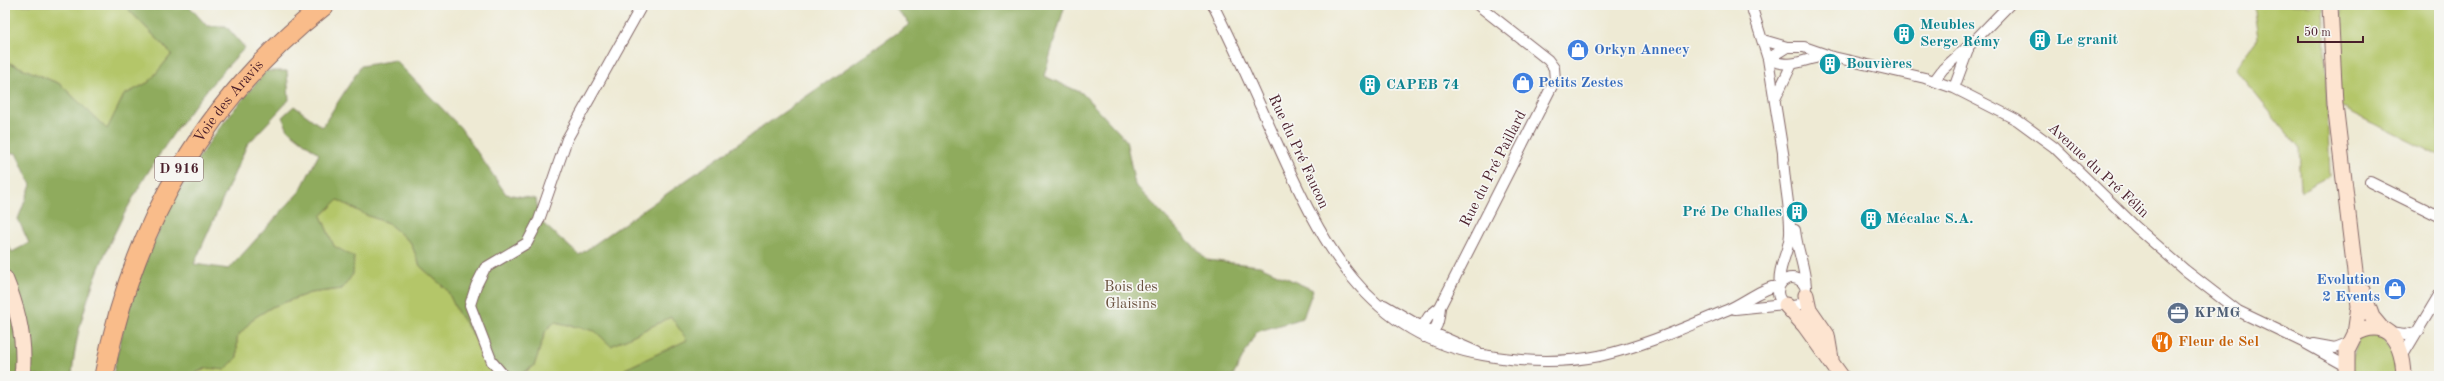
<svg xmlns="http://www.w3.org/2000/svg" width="2444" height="381" font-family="'Old Standard TT',serif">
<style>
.green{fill:#b4c669;stroke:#7f724a}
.forest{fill:#8fab5d;stroke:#6c6544}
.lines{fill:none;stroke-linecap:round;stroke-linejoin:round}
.street-casing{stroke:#836666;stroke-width:12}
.secondary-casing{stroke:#836666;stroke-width:17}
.highway-casing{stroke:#836666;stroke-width:21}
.street{stroke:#fff;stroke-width:10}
.secondary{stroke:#fde4d0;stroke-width:15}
.highway{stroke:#f9bc8a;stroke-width:19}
.labels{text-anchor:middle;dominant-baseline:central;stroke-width:3.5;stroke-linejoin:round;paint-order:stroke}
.shield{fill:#f6f6f2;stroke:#7e6067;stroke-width:1}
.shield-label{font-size:14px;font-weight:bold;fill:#4a1f2b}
.culture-label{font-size:15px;font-weight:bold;fill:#0d838f;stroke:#f6f6f2;text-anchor:start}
.shop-label{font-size:15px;font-weight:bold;fill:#366cbe;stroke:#f6f6f2;text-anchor:start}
.street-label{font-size:15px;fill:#4a1f2b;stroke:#f6f6f2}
.park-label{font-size:15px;fill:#6a513e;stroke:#f6f6f2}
.service-label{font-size:15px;font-weight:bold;fill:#4e5e75;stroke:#f6f6f2;text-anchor:start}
.food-label{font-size:15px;font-weight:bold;fill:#c56008;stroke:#f6f6f2;text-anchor:start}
</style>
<rect width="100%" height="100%" fill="#f6f6f2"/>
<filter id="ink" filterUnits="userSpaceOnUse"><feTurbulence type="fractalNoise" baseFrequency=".025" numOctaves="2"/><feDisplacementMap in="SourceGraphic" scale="8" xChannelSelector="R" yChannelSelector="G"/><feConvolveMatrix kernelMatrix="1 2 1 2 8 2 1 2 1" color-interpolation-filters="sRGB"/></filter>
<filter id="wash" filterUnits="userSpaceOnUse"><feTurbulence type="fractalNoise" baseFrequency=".012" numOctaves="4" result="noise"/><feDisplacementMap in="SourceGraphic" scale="16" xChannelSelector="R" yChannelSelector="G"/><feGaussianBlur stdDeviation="0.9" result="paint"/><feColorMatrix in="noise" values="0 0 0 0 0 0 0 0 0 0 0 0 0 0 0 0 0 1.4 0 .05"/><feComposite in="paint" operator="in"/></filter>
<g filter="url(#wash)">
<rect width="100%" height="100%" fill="#eeead4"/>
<!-- green -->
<path class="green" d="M5,5H124L172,54L149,82L124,95L107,130L60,84L5,61Z
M2253,5H2323L2330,176L2301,191L2299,148L2235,69L2258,38Z
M2341,5H2439V156L2339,106Z
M338,200L366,215L388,223L411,243L420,266L447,290L458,313L492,362L517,376H188L237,357V337L254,318L272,307L310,293L342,289L353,274L334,246L321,216Z
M671,317L688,340L625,369L624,376H520L534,366L546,330L555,322L596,331L611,346Z
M2380,334L2394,353L2395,376H2352L2353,353L2360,337Z"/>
<!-- forest -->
<path class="forest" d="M124,5H188L207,26H226L245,48C168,124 79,266 72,376H5V239L12,252L29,243L18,219L31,185L16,153H5V61L60,84L107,129L124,95L149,82L172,54Z
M892,5H1065L1044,76L1082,93L1126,140L1135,185L1207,260L1260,266L1313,290L1303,318L1256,332L1233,376H624L625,369L687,340L671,317L611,346L595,331L555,322L546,330L534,366L517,376L492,362L458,313L447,290L420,266L411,243L388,223L366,215L338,200L321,216L334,246L354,257L353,274L342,289L310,293L272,307L254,318L237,337V357L225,370L207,368L188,376H113C125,304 157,224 196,162C216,130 241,101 266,71H287L289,100L247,145L194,264L229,269L300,191L319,154L288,130L282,117L294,106L322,127L361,66L395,60L460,127L506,194L536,199L539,220L579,255L910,24Z"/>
</g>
<g filter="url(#ink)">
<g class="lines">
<!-- street casing -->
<g class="street-casing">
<path id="street" d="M1213,5C1236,50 1256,97 1277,143C1321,241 1366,335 1483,355C1522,362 1560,364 1599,356C1642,347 1686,327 1727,310C1744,303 1761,288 1780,285C1777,268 1789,252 1790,234C1791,207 1783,180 1783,153
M1751,5L1768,59L1784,159
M1763,40L1787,47H1804L1827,55
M1768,59C1796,71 1802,57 1829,56L1925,78L1954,88L2017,120L2054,147L2136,227L2185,270L2238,311L2303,342L2346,366
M1768,59L1787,47
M1934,81L1943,69L1972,43L2009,5
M1954,88L1968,50
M1775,99L1791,66
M2370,182L2439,216
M1795,230C1797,250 1805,267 1806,287
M1778 292a14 14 0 1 1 28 0a14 14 0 1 1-28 0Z
M1384,305L1427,330L1477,352
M1440,307L1429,316L1422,327L1424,337C1438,331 1439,321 1440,307L1555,80L1554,68L1548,60L1478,5
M1735,309L1784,304
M2389,333L2405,335L2418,331
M2313,344L2335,348L2350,342
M2402,357L2439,295
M504,376L492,362L470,305L476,286L485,268L527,243L539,220L567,139L642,5"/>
</g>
<!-- secondary casing -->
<g class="secondary-casing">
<path id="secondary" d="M2330,5L2335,104L2359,306L2355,334L2347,350V376
M5,278C18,309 26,342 22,376
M2362,290L2372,317L2382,329
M1806,295L1809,309L1827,335L1831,359
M1786,305L1805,326L1841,376
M2355,334C2390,314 2403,347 2404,376"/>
</g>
<!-- highway casing -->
<g class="highway-casing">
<g id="highway">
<path id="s1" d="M104,376C132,226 205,99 325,5"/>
</g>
</g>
<!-- street -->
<use href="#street" class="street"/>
<!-- secondary -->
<use href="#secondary" class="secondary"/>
<!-- highway -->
<use href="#highway" class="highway"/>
</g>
</g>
<!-- icons -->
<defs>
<g id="building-disc" transform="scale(1.15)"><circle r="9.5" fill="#0f9aa8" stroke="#f6f6f2"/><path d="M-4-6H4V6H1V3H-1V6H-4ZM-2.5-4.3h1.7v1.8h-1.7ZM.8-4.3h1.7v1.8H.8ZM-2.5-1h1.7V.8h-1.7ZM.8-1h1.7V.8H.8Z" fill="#fff"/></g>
<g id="shop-disc" transform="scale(1.15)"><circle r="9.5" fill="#3f7fe0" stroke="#f6f6f2"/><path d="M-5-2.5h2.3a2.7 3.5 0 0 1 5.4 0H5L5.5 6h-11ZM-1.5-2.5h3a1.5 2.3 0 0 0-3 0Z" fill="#fff"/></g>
<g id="office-disc" transform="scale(1.15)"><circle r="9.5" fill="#5c6f8a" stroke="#f6f6f2"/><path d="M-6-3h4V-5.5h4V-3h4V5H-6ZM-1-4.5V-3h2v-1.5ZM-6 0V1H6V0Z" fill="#fff"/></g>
<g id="restaurant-disc" transform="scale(1.15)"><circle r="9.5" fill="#e8710a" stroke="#f6f6f2"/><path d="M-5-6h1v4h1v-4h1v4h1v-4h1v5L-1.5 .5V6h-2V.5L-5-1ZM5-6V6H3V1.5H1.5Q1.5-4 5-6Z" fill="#fff"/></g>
</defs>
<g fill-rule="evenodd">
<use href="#building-disc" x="1904" y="34"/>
<use href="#building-disc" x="2040" y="40"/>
<use href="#shop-disc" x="1578" y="50"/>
<use href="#building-disc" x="1830" y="64"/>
<use href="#shop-disc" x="1523" y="83"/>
<use href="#building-disc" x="1370" y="85"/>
<use href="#building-disc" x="1797" y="212"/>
<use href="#building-disc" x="1871" y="219"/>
<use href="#shop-disc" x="2395" y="289"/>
<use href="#office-disc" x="2178" y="313"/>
<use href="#restaurant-disc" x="2162" y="342"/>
</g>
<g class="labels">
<!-- shield labels -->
<rect class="shield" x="155" y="157" width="48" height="24" rx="3"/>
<g class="shield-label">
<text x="179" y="169">D 916</text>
</g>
<!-- culture labels -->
<g class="culture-label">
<text x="1920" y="25">Meubles<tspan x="1920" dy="17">Serge Rémy</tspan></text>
<text x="2056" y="40">Le granit</text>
<text x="1846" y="64">Bouvières</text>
<text x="1386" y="85">CAPEB 74</text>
<text x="1782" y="212" text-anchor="end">Pré De Challes</text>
<text x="1886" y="219">Mécalac S.A.</text>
</g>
<!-- shop labels -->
<g class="shop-label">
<text x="1594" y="50">Orkyn Annecy</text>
<text x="1538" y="83">Petits Zestes</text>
<text x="2380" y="280" text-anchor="end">Evolution<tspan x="2380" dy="17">2 Events</tspan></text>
</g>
<!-- street labels -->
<g class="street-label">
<text stroke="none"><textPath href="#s1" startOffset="305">Voie des Aravis</textPath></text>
<text transform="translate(1298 152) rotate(65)">Rue du Pré Faucon</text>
<text transform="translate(1494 169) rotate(-63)">Rue du Pré Paillard</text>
<text transform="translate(2098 171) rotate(43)">Avenue du Pré Félin</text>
</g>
<!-- park labels -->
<g class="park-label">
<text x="1131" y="287">Bois des<tspan x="1131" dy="17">Glaisins</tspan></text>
</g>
<!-- service labels -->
<g class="service-label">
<text x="2194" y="313">KPMG</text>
</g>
<!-- food labels -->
<g class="food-label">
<text x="2178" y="342">Fleur de Sel</text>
</g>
</g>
<!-- margin -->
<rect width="2444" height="381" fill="none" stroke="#f6f6f2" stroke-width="20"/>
<!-- scale -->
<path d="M2298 36v6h65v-6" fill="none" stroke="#4a1f2b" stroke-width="2"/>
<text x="2304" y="36" font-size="12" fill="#4a1f2b" stroke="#f6f6f2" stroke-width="3" paint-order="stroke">50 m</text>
</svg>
